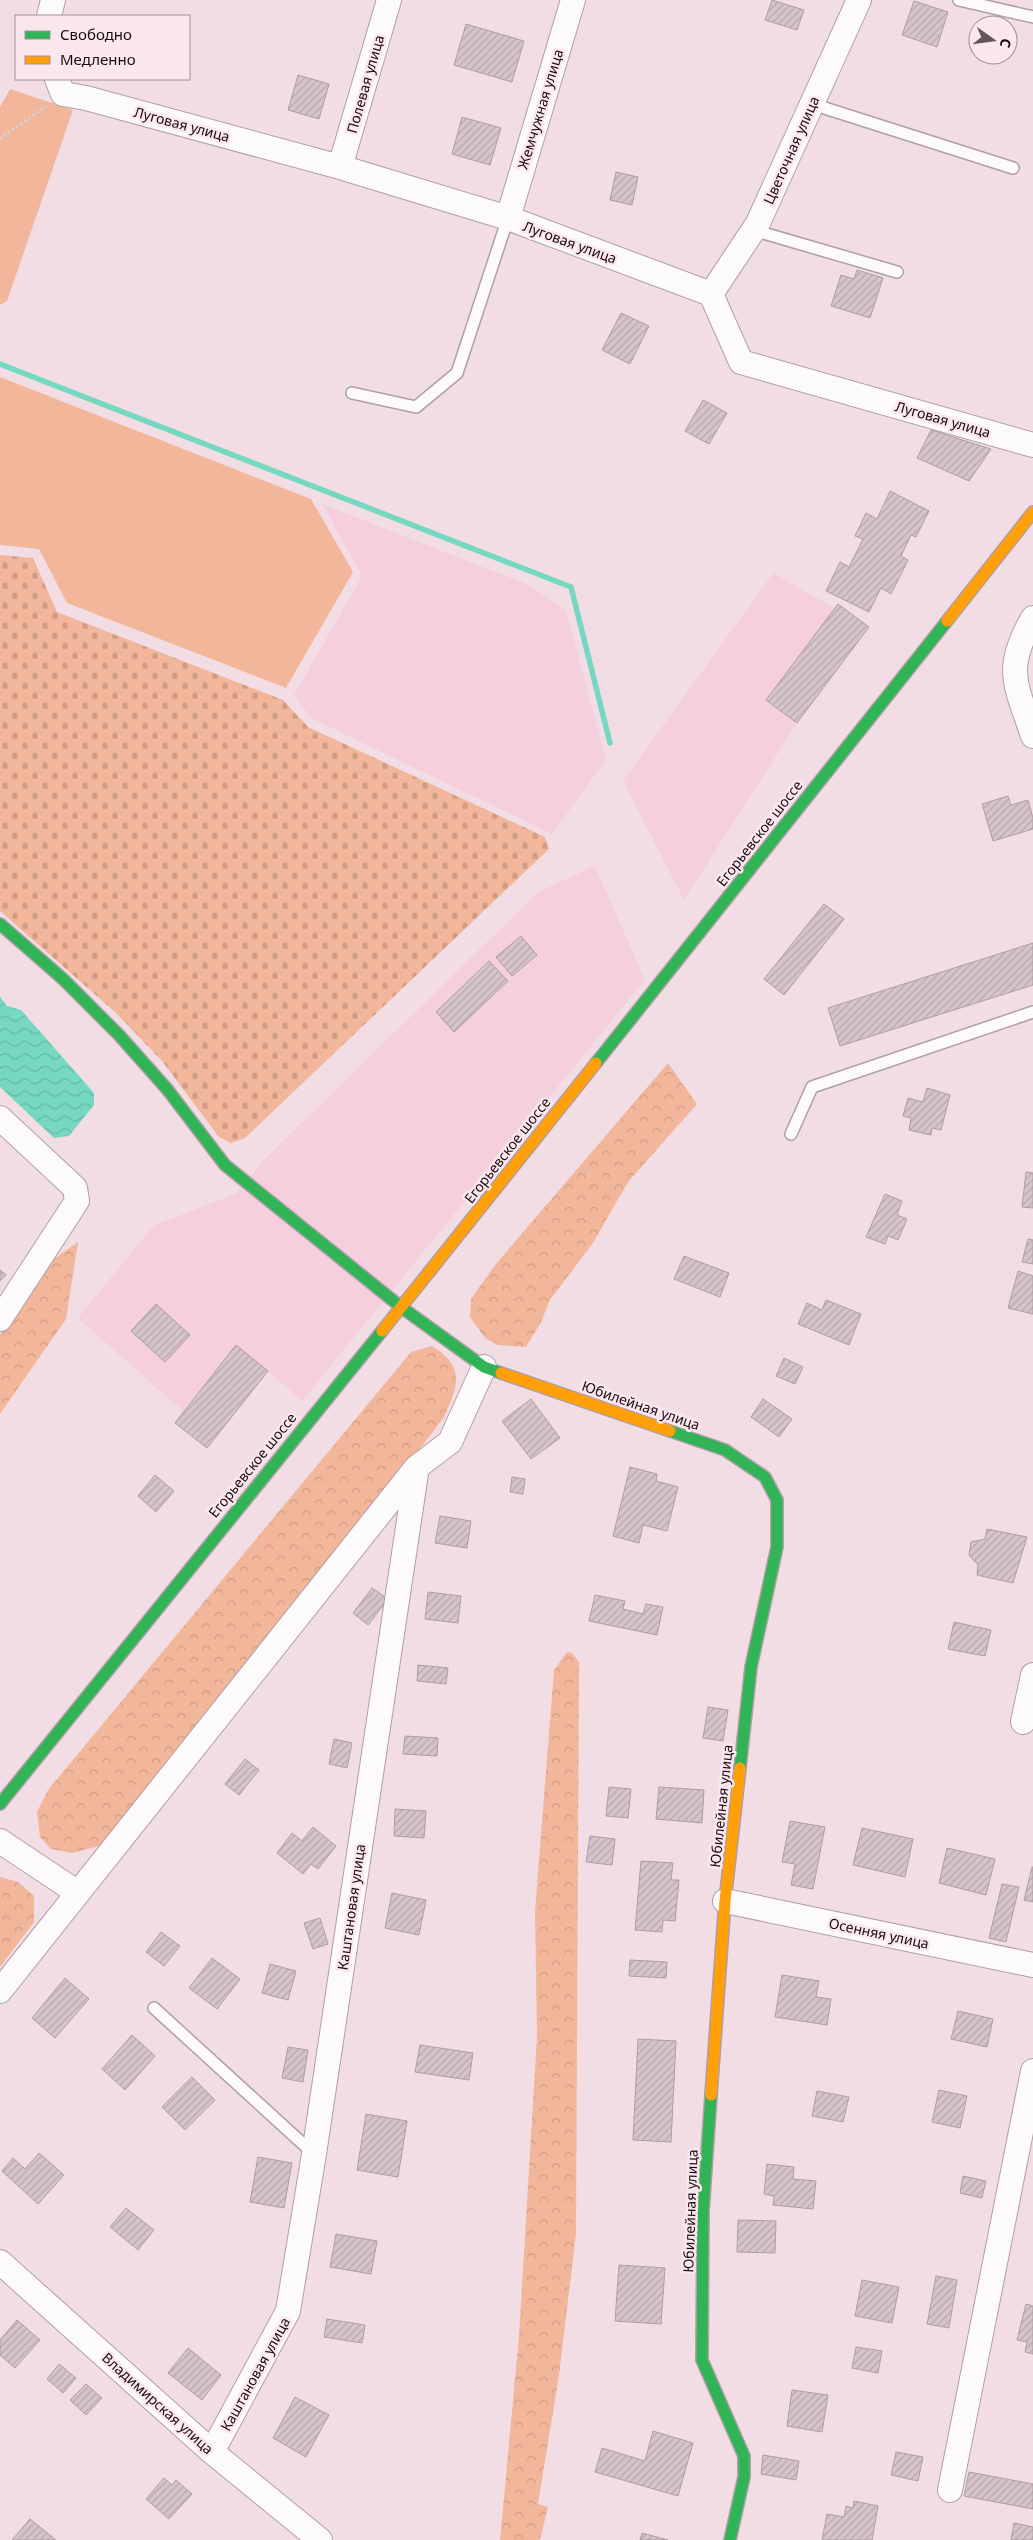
<svg xmlns="http://www.w3.org/2000/svg" width="1033" height="2540" font-family="'Noto Sans',sans-serif">
<style>
.built{fill:#f5cfdd}
.grass{fill:#f2b79a}
.forest{fill:url(#forest-crowns)}
.cemetery{fill:url(#cemetery-stones)}
.water{fill:url(#water-waves)}
.lines{fill:none;stroke-linecap:round;stroke-linejoin:round}
.stream{stroke:#77d8c2;stroke-width:5.5}
.building{fill:url(#building-hatch);stroke:#ae9da4}
.lane-casing{stroke:#b09fa6;stroke-width:14}
.street-casing{stroke:#b09fa6;stroke-width:26}
.fast-casing{stroke:#b09fa6;stroke-width:14}
.slow-casing{stroke:#b09fa6;stroke-width:14}
.path{stroke:#d7d1d3;stroke-width:3;stroke-dasharray:2.5 2.5;stroke-linecap:butt}
.lane{stroke:#fdfafb;stroke-width:11}
.street{stroke:#fdfafb;stroke-width:24}
.fast{stroke:#30b455;stroke-width:11}
.slow{stroke:#ff9f0a;stroke-width:11}
.labels{text-anchor:middle;dominant-baseline:central;stroke-width:5;stroke-linejoin:round;paint-order:stroke}
.street-label{font-size:14px;fill:#1a0b11;stroke:#fbe8ef}
</style>
<defs>
<pattern id="forest-crowns" width="20" height="18" patternUnits="userSpaceOnUse" patternTransform="scale(1.25)"><rect width="20" height="18" fill="#f2b79a"/><path d="M2 6a3 3 0 1 1 6 0M12 15a3 3 0 1 1 6 0" fill="none" stroke="#cf9c84"/></pattern>
<pattern id="cemetery-stones" width="16" height="16" patternUnits="userSpaceOnUse" patternTransform="scale(1.25)"><rect width="16" height="16" fill="#f2b79a"/><path d="M2 7V4a2 2 0 0 1 4 0v3zM10 15v-3a2 2 0 0 1 4 0v3z" fill="#cf9c84"/></pattern>
<pattern id="water-waves" width="16" height="10" patternUnits="userSpaceOnUse" patternTransform="scale(1.25)"><rect width="16" height="10" fill="#77d8c2"/><path d="M0 5q4-4 8 0t8 0" fill="none" stroke="#66b8a6"/></pattern>
<pattern id="building-hatch" width="6" height="6" patternUnits="userSpaceOnUse" patternTransform="scale(1.25)"><rect width="6" height="6" fill="#d6c4cb"/><path d="M-1 1l2-2M0 6l6-6M5 7l2-2" fill="none" stroke="#b7a7ad"/></pattern>
</defs>
<rect width="100%" height="100%" fill="#f2dde5"/>
<!-- built -->
<path class="built" d="M322,504L529,585L566,610L606,760L552,834L311,718L294,695L362,576Z
M773,573L866,626L797,723L684,900L623,781Z
M595,866L645,980L302,1401L268,1371L207,1448L175,1423L183,1411L78,1318L153,1226L237,1193L264,1160L538,892Z"/>
<!-- grass -->
<path class="grass" d="M10,89L73,110L7,301L0,305V107Z
M0,377L311,499L353,572L286,688L67,603L39,549L0,545Z"/>
<!-- forest -->
<path class="forest" d="M668,1063L697,1104L628,1182L593,1243L550,1300L541,1322L526,1347L498,1345L485,1338L470,1317L471,1299L495,1265Z
M78,1242L66,1319L0,1414V1335L48,1263Z
M432,1346C466,1367 458,1386 444,1417L235,1693L99,1846L72,1853L51,1849L40,1837L37,1812L48,1790L411,1352Z
M567,1652L572,1653L579,1662L576,2234L559,2375L538,2504L548,2507L540,2540H500L519,2336L537,2036L535,1911L554,1670Z
M0,1877L18,1882L34,1896V1922L0,1967Z"/>
<!-- cemetery -->
<path class="cemetery" d="M0,555L33,558L57,612L283,700L308,727L545,837L549,849L245,1138L231,1143L219,1137L162,1061L115,1012L0,911Z"/>
<!-- water -->
<path class="water" d="M0,997L7,1006L21,1010L94,1093V1105L69,1136L54,1138L0,1087Z"/>
<g class="lines">
<!-- stream -->
<path class="stream" d="M0,364L571,587L610,743"/>
</g>
<!-- building -->
<path class="building" d="M772,0L804,10L797,30L765,20Z
M914,1L948,12L937,47L902,35Z
M466,24L524,41L512,82L454,65Z
M298,75L329,84L319,119L288,110Z
M462,117L501,128L490,165L452,154Z
M616,172L638,177L632,205L610,200Z
M857,270L883,278L870,318L831,306L841,275L854,279Z
M621,313L649,326L630,364L602,350Z
M703,400L727,413L709,444L685,431Z
M931,430L991,449L969,481L917,458Z
M890,491L929,511L916,537L911,535L901,556L908,560L891,594L881,588L869,612L826,591L840,562L849,567L863,539L855,536L866,513L877,519Z
M838,604L869,627L797,723L766,700Z
M1008,796L1011,805L1028,800L1033,818V829L993,841L982,804Z
M824,904L844,919L784,995L764,979Z
M521,936L537,955L512,976L496,957Z
M1033,943V985L840,1046L828,1008Z
M489,961L508,981L454,1032L436,1012Z
M927,1088L950,1095L941,1130L932,1128L931,1135L909,1130L911,1118L903,1116L908,1098L923,1102Z
M1026,1172L1033,1173V1208L1022,1207Z
M885,1194L902,1201L897,1215L907,1219L898,1240L888,1236L885,1244L866,1237Z
M1028,1239L1033,1240V1264L1022,1262Z
M684,1256L729,1273L720,1297L674,1279Z
M0,1270L6,1275L0,1281Z
M1018,1271L1033,1276V1314L1008,1308Z
M826,1300L861,1314L849,1345L798,1324L807,1303L822,1310Z
M156,1304L190,1335L165,1362L131,1331Z
M236,1345L268,1371L207,1448L175,1423Z
M784,1358L803,1367L795,1384L776,1376Z
M531,1399L560,1438L531,1459L502,1421Z
M763,1399L792,1419L779,1437L751,1417Z
M630,1467L657,1474L656,1481L678,1487L667,1531L643,1525L639,1543L613,1536Z
M155,1475L174,1491L156,1512L138,1496Z
M512,1477L525,1479L523,1494L510,1492Z
M440,1516L471,1521L467,1548L435,1543Z
M987,1529L1027,1537L1013,1583L977,1575L978,1565L969,1555L971,1542L985,1539Z
M372,1588L388,1599L368,1625L353,1613Z
M428,1592L461,1596L458,1623L425,1619Z
M595,1595L625,1601L623,1609L643,1614L646,1604L663,1607L657,1635L589,1621Z
M954,1622L991,1630L985,1656L948,1649Z
M418,1665L448,1668L446,1684L417,1681Z
M708,1707L728,1710L723,1741L703,1738Z
M405,1736L438,1738L437,1756L403,1754Z
M334,1739L352,1743L347,1768L329,1764Z
M245,1759L259,1770L239,1795L225,1784Z
M609,1787L631,1789L628,1818L606,1816Z
M659,1787L704,1790L702,1823L656,1819Z
M395,1809L426,1811L424,1838L394,1836Z
M790,1821L825,1827L813,1889L791,1885L795,1864L782,1862Z
M313,1827L336,1846L318,1869L311,1864L303,1874L277,1853L292,1833L302,1841Z
M862,1828L913,1839L905,1877L853,1865Z
M590,1836L615,1839L612,1865L586,1862Z
M947,1848L995,1859L986,1895L939,1883Z
M641,1861L673,1863L671,1880H679L675,1921L663,1920L662,1932L635,1930Z
M1032,1867H1033V1902L1024,1900Z
M1002,1884L1019,1887L1006,1942L989,1938Z
M392,1893L426,1900L419,1935L385,1928Z
M320,1918L328,1944L313,1949L304,1923Z
M161,1932L180,1946L164,1966L146,1952Z
M212,1958L240,1979L217,2009L189,1988Z
M630,1960L667,1962L666,1978L629,1976Z
M270,1964L296,1971L288,2000L262,1993Z
M782,1975L819,1981L816,1997L831,1999L827,2025L775,2017Z
M65,1978L89,1999L55,2038L32,2018Z
M958,2011L993,2019L987,2047L951,2039Z
M132,2035L155,2056L125,2090L102,2069Z
M638,2039L676,2041L671,2142L633,2140Z
M420,2045L473,2053L469,2080L415,2072Z
M288,2047L308,2050L303,2082L282,2078Z
M192,2077L215,2100L185,2130L162,2107Z
M939,2090L967,2096L960,2128L932,2122Z
M817,2091L849,2097L843,2122L812,2116Z
M366,2114L407,2121L398,2177L357,2170Z
M39,2153L64,2175L38,2204L2,2171L13,2158L25,2169Z
M258,2157L292,2163L284,2208L250,2202Z
M767,2164L794,2167L793,2179L816,2181L813,2209L773,2205L774,2196L764,2194Z
M963,2176L986,2181L982,2198L960,2193Z
M126,2208L154,2230L138,2250L110,2227Z
M738,2220L776,2221L775,2253L737,2252Z
M336,2234L377,2241L371,2274L330,2267Z
M619,2265L665,2268L661,2324L615,2321Z
M936,2276L957,2280L949,2328L927,2324Z
M862,2280L899,2287L892,2323L855,2316Z
M1026,2304L1033,2306V2354L1025,2352L1027,2342L1017,2340Z
M327,2319L365,2325L362,2343L324,2337Z
M17,2320L40,2340L15,2368L0,2355V2340Z
M856,2347L882,2351L878,2373L852,2368Z
M188,2348L221,2375L202,2400L168,2373Z
M59,2364L76,2378L63,2393L47,2379Z
M86,2384L102,2398L86,2415L70,2400Z
M792,2390L828,2395L822,2432L787,2426Z
M295,2397L329,2415L306,2457L273,2438Z
M653,2431L693,2443L678,2496L595,2472L602,2448L645,2461Z
M896,2452L923,2457L918,2481L891,2475Z
M763,2455L799,2461L796,2480L761,2474Z
M969,2472L1033,2484V2509L964,2496Z
M164,2478L172,2485L176,2480L192,2494L169,2519L146,2499Z
M854,2501L878,2506L872,2540H822L827,2514L844,2517L846,2506L853,2508Z
M30,2519L56,2540H12Z
M1014,2523L1033,2527V2540H1011Z
M642,2533L668,2540H640Z"/>
<g class="lines">
<!-- lane casing -->
<g class="lane-casing">
<path id="lane" d="M959,0L1033,17
M812,104L1013,168
M753,230L897,272
M352,393L416,407L457,373L508,218
M791,1134L812,1087L1033,1012
M154,2008L314,2154"/>
</g>
<!-- street casing -->
<g class="street-casing">
<path id="street" d="M49,16L53,0
M57,79L63,94L86,98L340,167L508,218L711,294L741,362L1033,445
M340,167L389,0
M508,218L573,0
M711,294L758,223L859,0
M1033,618C1003,670 1016,684 1033,736
M0,1118L75,1188L77,1201L0,1319
M1023,1722L1033,1675
M0,1841L78,1893
M725,1901L1033,1965
M0,1991L416,1468
M0,2262L212,2452L320,2540
M212,2452L288,2311L314,2154L417,1467L450,1442L484,1367
M950,2490L1033,2071"/>
</g>
<!-- fast casing -->
<g class="fast-casing">
<path id="fast" d="M0,924L63,979L119,1035L167,1089L225,1165L401,1307L484,1367L501,1373
M596,1063L947,621
M670,1431L725,1450L765,1477L777,1500V1547L751,1667L740,1768
M0,1804L382,1331
M711,2095L703,2211L702,2360L744,2456V2477L730,2540"/>
</g>
<!-- slow casing -->
<g class="slow-casing">
<path id="slow" d="M947,621L1033,512
M382,1331L596,1063
M501,1373L670,1431
M711,2095L725,1901L740,1768"/>
</g>
<!-- path -->
<path class="path" d="M0,139L46,106"/>
<!-- lane -->
<use href="#lane" class="lane"/>
<!-- street -->
<use href="#street" class="street"/>
<!-- fast -->
<use href="#fast" class="fast"/>
<!-- slow -->
<use href="#slow" class="slow"/>
</g>
<g class="labels">
<!-- street labels -->
<g class="street-label">
<text transform="translate(365 84) rotate(-74)">Полевая улица</text>
<text transform="translate(540 109) rotate(-73)">Жемчужная улица</text>
<text transform="translate(182 124) rotate(15)">Луговая улица</text>
<text transform="translate(791 150) rotate(-66)">Цветочная улица</text>
<text transform="translate(570 242) rotate(20)">Луговая улица</text>
<text transform="translate(943 419) rotate(16)">Луговая улица</text>
<text transform="translate(759 833) rotate(-52)">Егорьевское шоссе</text>
<text transform="translate(507 1150) rotate(-52)">Егорьевское шоссе</text>
<text transform="translate(641 1405) rotate(19)">Юбилейная улица</text>
<text transform="translate(252 1465) rotate(-51)">Егорьевское шоссе</text>
<text transform="translate(721 1806) rotate(-84)">Юбилейная улица</text>
<text transform="translate(351 1907) rotate(-82)">Каштановая улица</text>
<text transform="translate(879 1933) rotate(12)">Осенняя улица</text>
<text transform="translate(690 2211) rotate(-88)">Юбилейная улица</text>
<text transform="translate(255 2374) rotate(-61)">Каштановая улица</text>
<text transform="translate(158 2403) rotate(42)">Владимирская улица</text>
</g>
</g>
<!-- legend -->
<rect x="15" y="15" width="175" height="65" fill="#fbe8ef" stroke="#a19096"/>
<rect x="25" y="31" width="25" height="8" fill="#30b455" stroke="#a19096"/>
<text x="60" y="40" font-size="15" fill="#1a0b11">Свободно</text>
<rect x="25" y="56" width="25" height="8" fill="#ff9f0a" stroke="#a19096"/>
<text x="60" y="65" font-size="15" fill="#1a0b11">Медленно</text>
<!-- north arrow -->
<g transform="translate(993 40) rotate(104)"><circle r="24" fill="#fbe8ef" stroke="#a19096"/>
<path d="M0-4L9 19L0 12L-9 19Z" fill="#66545b"/>
<text y="-8" font-size="14" font-weight="bold" text-anchor="middle" fill="#1a0b11">С</text>
</g>
</svg>
